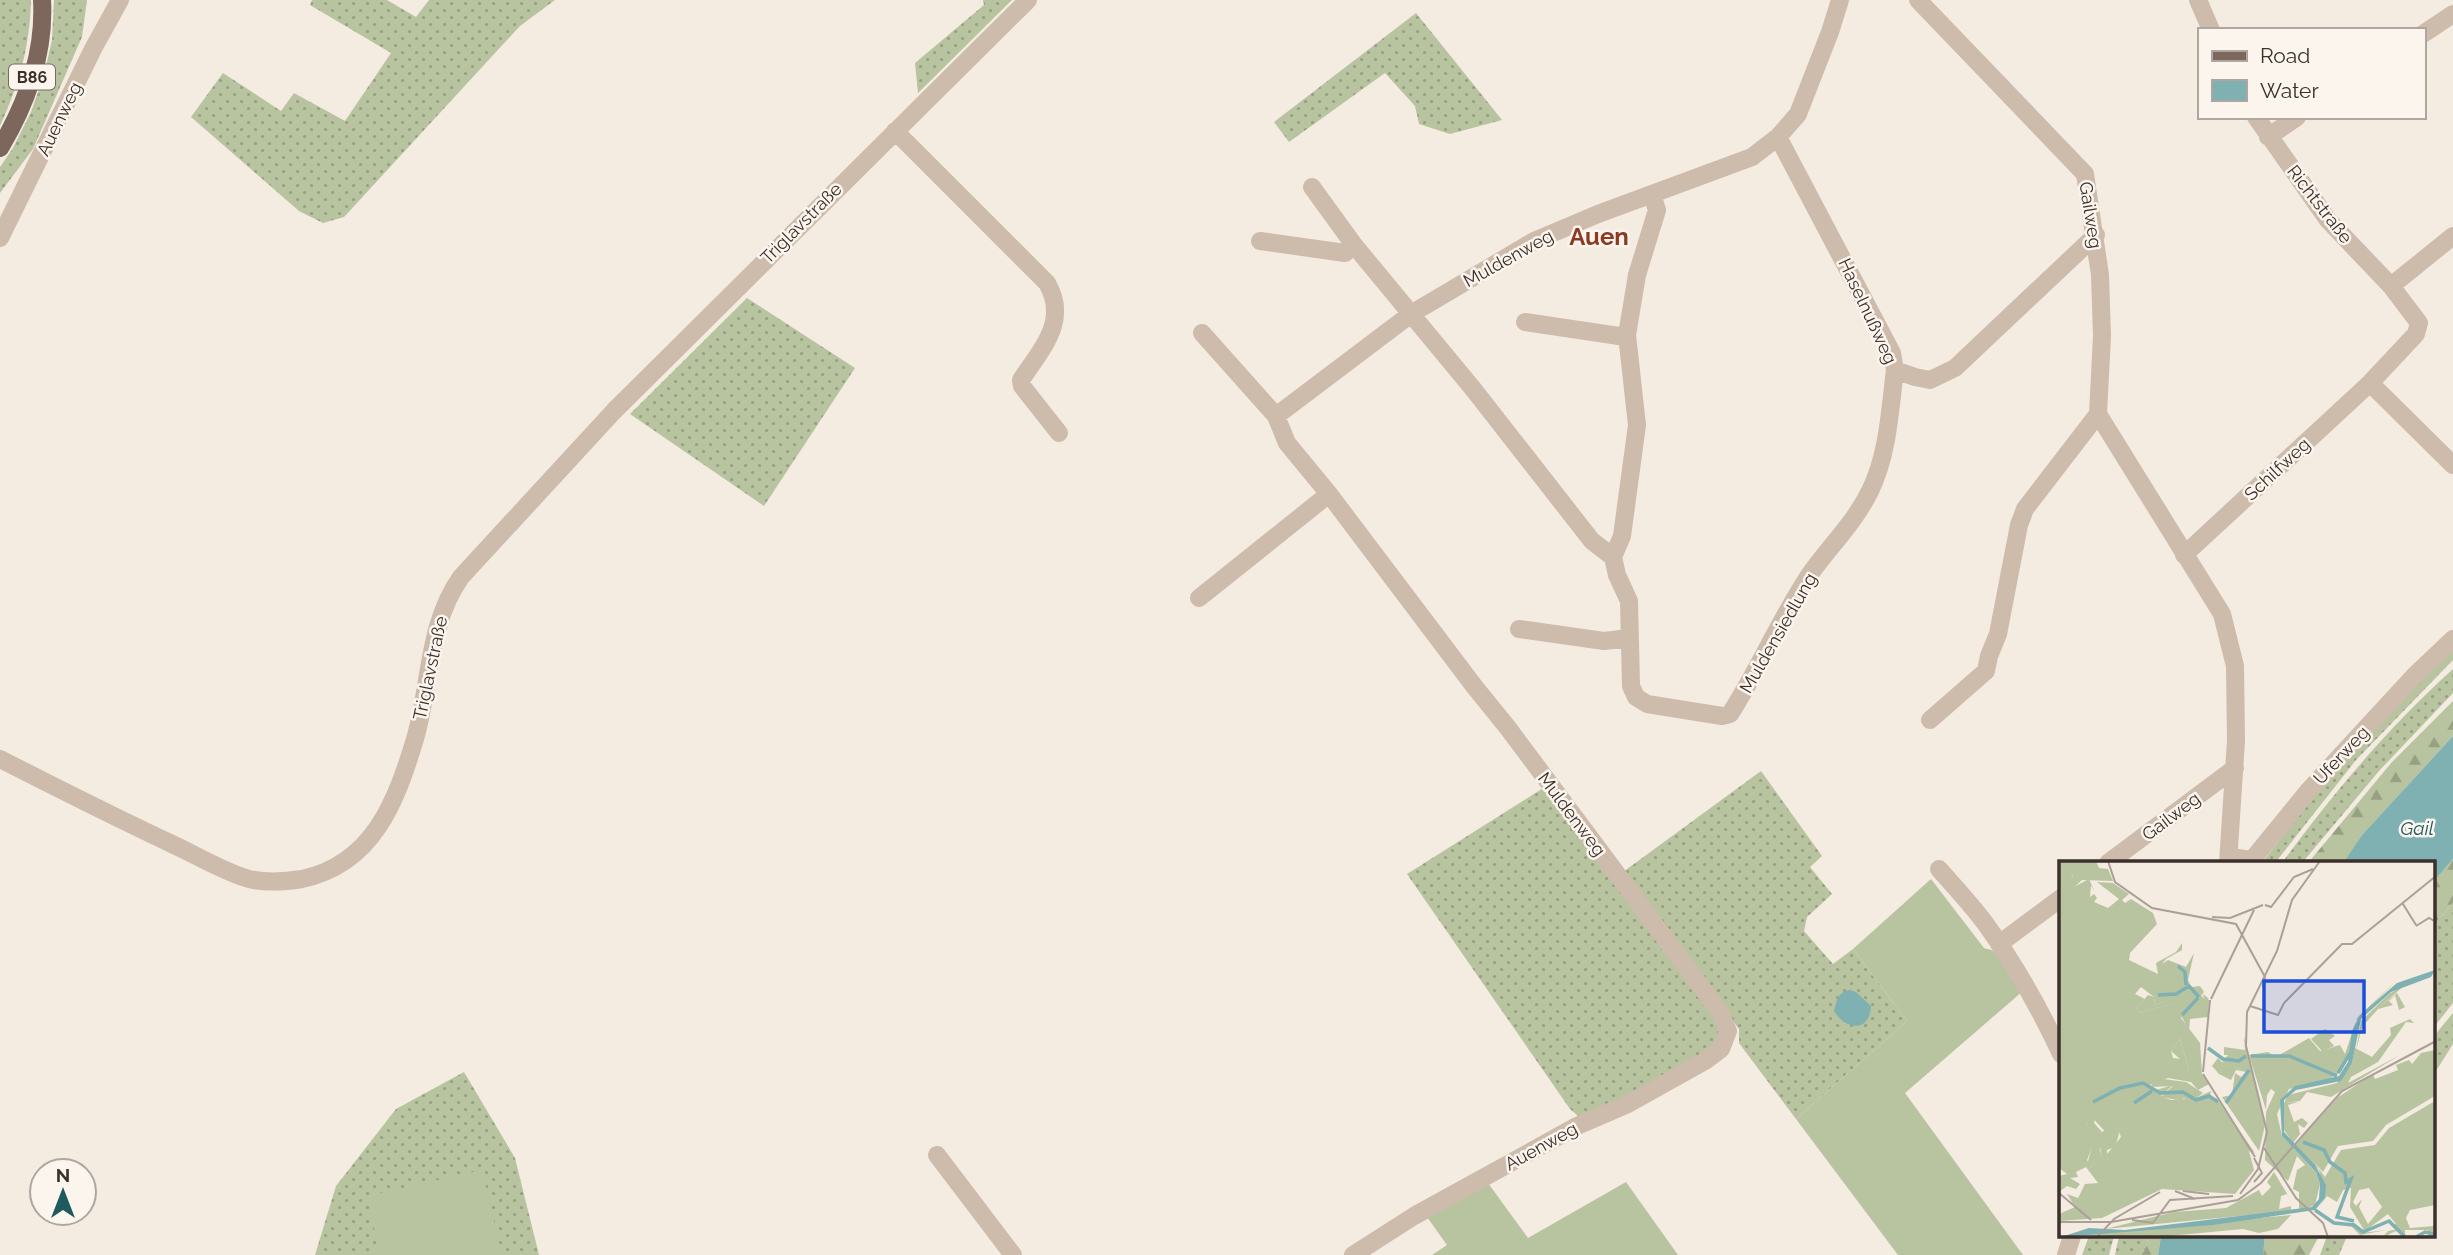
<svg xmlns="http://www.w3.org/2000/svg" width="2453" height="1255" font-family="Raleway,sans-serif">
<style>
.grass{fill:url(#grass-dots)}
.forest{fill:url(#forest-firs)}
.garden{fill:#b8c4a0}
.water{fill:#7fb0b2}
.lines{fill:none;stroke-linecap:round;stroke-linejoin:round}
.minor{stroke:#cdbbac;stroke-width:18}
.major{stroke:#7d675c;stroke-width:18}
.labels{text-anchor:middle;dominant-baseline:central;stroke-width:5;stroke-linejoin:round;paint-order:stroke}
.shield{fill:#fbf5ee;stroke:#756b66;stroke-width:2}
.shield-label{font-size:16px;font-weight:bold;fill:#3b302b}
.street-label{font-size:18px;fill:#3b302b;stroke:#fbf5ee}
.water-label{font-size:19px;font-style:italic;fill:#1f5a5e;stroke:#fbf5ee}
.district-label{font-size:24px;font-weight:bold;fill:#8c3b22;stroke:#fbf5ee}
.inset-river{fill:none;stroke:#7fb0b2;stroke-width:3.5}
.inset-road{fill:none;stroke:#aaa098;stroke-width:2}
.view{fill:#1d4ed8;fill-opacity:0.15;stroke:#1d4ed8;stroke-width:3.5}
.inset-edge{fill:none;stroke:#3b302b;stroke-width:3.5}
</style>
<defs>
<pattern id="grass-dots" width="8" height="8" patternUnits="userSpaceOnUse" patternTransform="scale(1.75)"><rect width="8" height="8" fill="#b8c4a0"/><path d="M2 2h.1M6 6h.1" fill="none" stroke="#97a083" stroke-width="1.8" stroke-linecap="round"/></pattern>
<pattern id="forest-firs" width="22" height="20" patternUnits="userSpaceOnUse" patternTransform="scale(1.75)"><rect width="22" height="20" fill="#b8c4a0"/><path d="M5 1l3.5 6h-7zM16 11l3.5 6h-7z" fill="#97a083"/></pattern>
</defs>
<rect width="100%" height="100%" fill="#f4ebe1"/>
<!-- grass -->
<path class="grass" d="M0,0H31C30,46 19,85 0,126Z
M54,0H87L82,37L33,149L0,193V167L13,148L31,112L44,75L52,40Z
M312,0H387L416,17L429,0H555L520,26L344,217L323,223L299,211L191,117L223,73L281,111L294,93L345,121L391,53L310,5Z
M983,0H1012L918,93L915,63L984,5Z
M1416,13L1502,120L1450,134L1419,124L1415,106L1385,73L1289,142L1274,122Z
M747,298L855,368L764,506L630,414Z
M2453,646V660L2356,760L2275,863H2262L2308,803Z
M2453,669V693L2379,771L2302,863H2282C2333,793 2389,727 2453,669Z
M1761,771L1822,856L1810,867L1832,894L1807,917L1804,931L1833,964L1853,949L1907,1021L1796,1119L1739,1043V1029L1623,872Z
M1545,787L1711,1009L1721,1030L1716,1046L1587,1117L1578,1116L1570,1109L1407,874Z
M2453,903V1003L2434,1027V924Z
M2453,1013V1044L2434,1074V1036Z
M464,1072L515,1158L539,1255H315L336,1186L396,1109Z
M2089,1236H2114L2109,1255H2082Z
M2119,1236H2149L2145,1250L2141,1255H2115Z
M2327,1236H2347L2339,1255H2320Z"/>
<!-- forest -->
<path class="forest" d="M2453,701V736L2362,835L2343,863H2308L2392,762Z
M2453,859V903L2434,924V881Z
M2149,1236H2161L2158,1255H2141L2145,1250Z
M2265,1236H2319L2309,1255H2263Z"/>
<!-- garden -->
<path class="garden" d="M1931,879L1984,948L1998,952L2023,991L1905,1093L2023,1255H1898L1796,1119L1907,1021L1853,949Z
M482,1170L502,1255H380L367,1196Z
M1626,1182L1678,1255H1432L1447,1245L1427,1217L1488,1183L1528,1238Z"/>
<!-- water -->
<path class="water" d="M2453,736V859L2434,881V863H2343L2362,835Z
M1850,990L1856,992L1871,1006C1870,1032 1846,1031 1834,1011C1837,1000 1838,992 1850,990Z
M2161,1236H2265L2263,1255H2158Z"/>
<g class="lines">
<!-- minor -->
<path class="minor" d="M1918,0L2085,174L2100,275L2102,336L2098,414L2222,614L2235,666L2236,741L2228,863
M2198,0L2211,30
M2423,34L2453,14
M2256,117L2328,220L2391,286
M895,131L1047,283C1069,321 1042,348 1021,380L1022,386L1059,433
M1778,137L1892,353L1895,370L1915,377L1930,380L1955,368L2096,235
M2268,137L2297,117
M1312,187L1354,245
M0,238L93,49L120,0
M1260,241L1345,253L1354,245L1474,390L1592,541L1613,557L1617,575L1629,601L1631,686L1636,697L1647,704L1722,716L1730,714C1759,669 1780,619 1810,574C1830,546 1855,522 1870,491C1888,455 1890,409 1895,370
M1525,322L1619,336L1627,335
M1202,333L1276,416L1287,443L1329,494L1474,686L1508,728L1720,1012L1728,1031L1721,1049L1705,1061L1628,1104L1577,1126L1414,1216L1353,1255
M2370,383L2453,465
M1276,416L1411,314L1534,241L1598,214L1752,157L1778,137L1798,114L1830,32L1840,0
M2184,555L2370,383L2416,334L2419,323L2391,286L2453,236
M1613,557L1622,536L1637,425L1627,335L1637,275L1657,210L1652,194
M1199,598L1329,494
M1519,629L1604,641L1629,638
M1930,720L1986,671L1989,656L1998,634L2019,525L2025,509L2098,414
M0,759C57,788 114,817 172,844C194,854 226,873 249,879C266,883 284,882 302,879C373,864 396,802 415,739C431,684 427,625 461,577L614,411L1028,0
M2230,857L2252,860L2309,790L2414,676L2453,639
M2108,863L2235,768
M1939,869C1954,886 1971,904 1985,923C2014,963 2040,1009 2061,1054
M1999,944L2061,898
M937,1155L1013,1255
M2066,1255L2072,1236"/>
<!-- major -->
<path class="major" d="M0,148C27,103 45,53 42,0"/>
</g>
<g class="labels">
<!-- shield labels -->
<rect class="shield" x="9" y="64.5" width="46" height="25" rx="5"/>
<g class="shield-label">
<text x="32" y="77">B86</text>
</g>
<!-- street labels -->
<g class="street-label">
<text transform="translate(59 119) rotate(-64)">Auenweg</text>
<text transform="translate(2320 204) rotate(52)">Richtstraße</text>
<text transform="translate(2091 215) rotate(81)">Gailweg</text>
<text transform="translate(801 223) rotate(-45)">Triglavstraße</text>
<text transform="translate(1508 258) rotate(-29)">Muldenweg</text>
<text transform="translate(1868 311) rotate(65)">Haselnußweg</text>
<text transform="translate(2277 469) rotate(-43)">Schilfweg</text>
<text transform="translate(1778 633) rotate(-60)">Muldensiedlung</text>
<text transform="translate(430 668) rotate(-78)">Triglavstraße</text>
<text transform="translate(2341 755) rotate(-47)">Uferweg</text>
<text transform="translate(1572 814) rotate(53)">Muldenweg</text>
<text transform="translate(2171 816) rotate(-37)">Gailweg</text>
<text transform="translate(1541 1146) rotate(-29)">Auenweg</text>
</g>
<!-- water labels -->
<g class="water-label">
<text x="2417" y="828">Gail</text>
</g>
<!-- district labels -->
<g class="district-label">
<text x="1599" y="236">Auen</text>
</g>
</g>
<!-- overview -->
<g transform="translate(2059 861)">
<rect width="376" height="376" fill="#f4ebe1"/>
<path d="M347,123L321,146L338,132L346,146L340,149L336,134L330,140L334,144L319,148L303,166L297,190L302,160L330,133ZM89,134L95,136L96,144L119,135L116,142L80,152L78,147ZM121,178L130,209L120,213L121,198L112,190ZM159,197L164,202L187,211L177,209L172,219L160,213L153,205ZM96,209L105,218L127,221L144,232L136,238L128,233H112H125L124,240L102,236L114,225L92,226ZM30,254L37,256L35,262L43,271L58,263L61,270L56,286L48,289L49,311L44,314L35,309L42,307L44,300L41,287L32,307L28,304L35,278L28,264Z" fill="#b8c4a0"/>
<path d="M0,0H14L10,5L14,17L11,28L30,18L36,31L32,24L31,36L35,33L38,37L35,41L49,47L60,38L38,21L54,22L70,33L63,39L66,42L72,38L94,52L98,63L71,92L70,99L99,113L97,102L117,91L123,82V89L107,98L103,103L109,99L127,106L135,92L129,119L132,126L141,125L145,131L122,157L141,182L143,213L150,223L139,229L132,221L109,217L90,224L97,229L114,224L102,235L112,239L127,238L110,231H124L137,237L152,230L151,235L158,238L196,292L190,290L195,309L176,333L103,328L43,357L0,360V353L16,346L8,333L19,337L26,323L39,322L27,306L17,311L19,316L11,317L21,323L17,328L8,325L0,331V315L8,313L0,307ZM82,126L95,136L96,144L118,136L115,142L80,152L78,147L86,138L76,133ZM121,178L130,209L121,212V198L114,197L112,190ZM31,254L50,275L58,264L62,276L44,298L40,287L32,307L28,299L37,276L28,264ZM337,120L297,160L291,194L282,211L263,222L230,228L218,253L223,275L257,311L261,323L256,344L240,350V331L234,328L238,309L246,304L238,295L229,320L206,299L207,251L216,231L212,228L208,234L207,249L190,194L209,191L217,196L250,177L261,190L281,184L286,193L298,157ZM351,158L355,162L347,161L319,201L292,216L289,222L341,194L272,236L248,231L241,240L225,242L239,241L229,244L235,261L243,257L249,262L245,267L239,263L241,273L234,282L223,266V246L229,234L278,222L293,202L296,187L313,196L332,174L331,167ZM185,175L206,264L200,290L163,236L173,234L176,212L182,216L187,211L163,202L169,194H165V186L186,189ZM376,189V235L327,264L314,280L279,285L264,311L255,301L266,316L282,289L316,284L330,267L376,240V344L351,349L347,357L351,367L375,365L376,371L370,370L376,376H356L369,374V369H346V376L337,370L324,376L329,370L340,368L331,364L337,363L329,353L303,372L327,369L301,374L291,364L305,369L291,346L292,327L284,329L278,341L268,335L259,348L266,337L260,309L236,284L278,237L314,213L316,218L339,209L337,204L350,199L353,203L362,192ZM310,327L323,346L309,363L300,346L303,338L297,345L294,341L300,329ZM215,311L233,341L228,333L222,335L220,348L232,345V350L46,368L115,351L167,347L200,329L203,335L212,326L208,321ZM232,354L219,368L200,372L184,368L99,376L21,374Z" fill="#b8c4a0" fill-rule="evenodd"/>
<path d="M144,133L149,137L150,140L149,156L131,158L130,170L122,154L142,134L145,138Z" fill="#b8c4a0"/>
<path d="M2,0H37L40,7L49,8L54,20L23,19L12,29L9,21L14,16L8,3ZM266,168L276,175L270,179L275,185L263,190L252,178Z" fill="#b8c4a0"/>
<path d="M376,109L372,116L332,131L302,158L293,202L282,220L237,229L225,239V271L256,304L267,324L266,337L256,349L154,364L2,376L30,367L66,369L253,346L260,338L261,323L257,311L223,275L221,239L236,225L280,215L289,201L293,170L301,154L338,122Z" fill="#7fb0b2"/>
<path class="inset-river" d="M119,105L126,111L127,124M99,134L117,133L130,125L140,136M123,154L139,137M149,187L164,198L180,200L187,195M192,195H230L278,215M279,212L293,189M34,241L61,227L84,222L101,232L124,231L137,239L150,235L159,241M75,242L93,230M167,242L190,209M244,281L265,289L271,301L286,312L287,321L292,318L278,356L295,360M256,349L275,362L295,364L304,371L330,360L346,376M357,376L366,371L377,373"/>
<path class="inset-road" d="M49,0L56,21L93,47L177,63L206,116L204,127M344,43L357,64M206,44L212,46L235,16L254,8M153,56L171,57L204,44M357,65L370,57L377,61M152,138L195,49M191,145L219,154L225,142L283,83H293L377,15M144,211L151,139M144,213L196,296M205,287L237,337L264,362L269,376M195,321L203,312L195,297M116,330L136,338M124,330L150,333M0,332L32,359M181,333L199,308L208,271L187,185L188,151L218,90L233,39L261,0M73,359L94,362L111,339L174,335M0,361H52L179,339L202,322L283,230L377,180M38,376L55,358L101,331"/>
<path class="view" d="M205,120H305V171H205Z"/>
<rect width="376" height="376" class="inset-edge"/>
</g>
<!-- legend -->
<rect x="2198" y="28" width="228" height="91" fill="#fbf5ee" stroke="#aea6a0" stroke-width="2"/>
<rect x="2212" y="51" width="35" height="10" fill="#7d675c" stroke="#aea6a0" stroke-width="2"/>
<text x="2260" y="63" font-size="21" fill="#3b302b">Road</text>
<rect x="2212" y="80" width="35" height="21" fill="#7fb0b2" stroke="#aea6a0" stroke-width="2"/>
<text x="2260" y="98" font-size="21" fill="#3b302b">Water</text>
<!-- north arrow -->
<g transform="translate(63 1192)"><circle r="33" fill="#fbf5ee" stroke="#aea6a0" stroke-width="2"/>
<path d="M0-5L12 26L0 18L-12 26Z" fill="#1f5a5e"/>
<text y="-10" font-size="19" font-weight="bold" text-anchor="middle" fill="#3b302b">N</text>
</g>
</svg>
